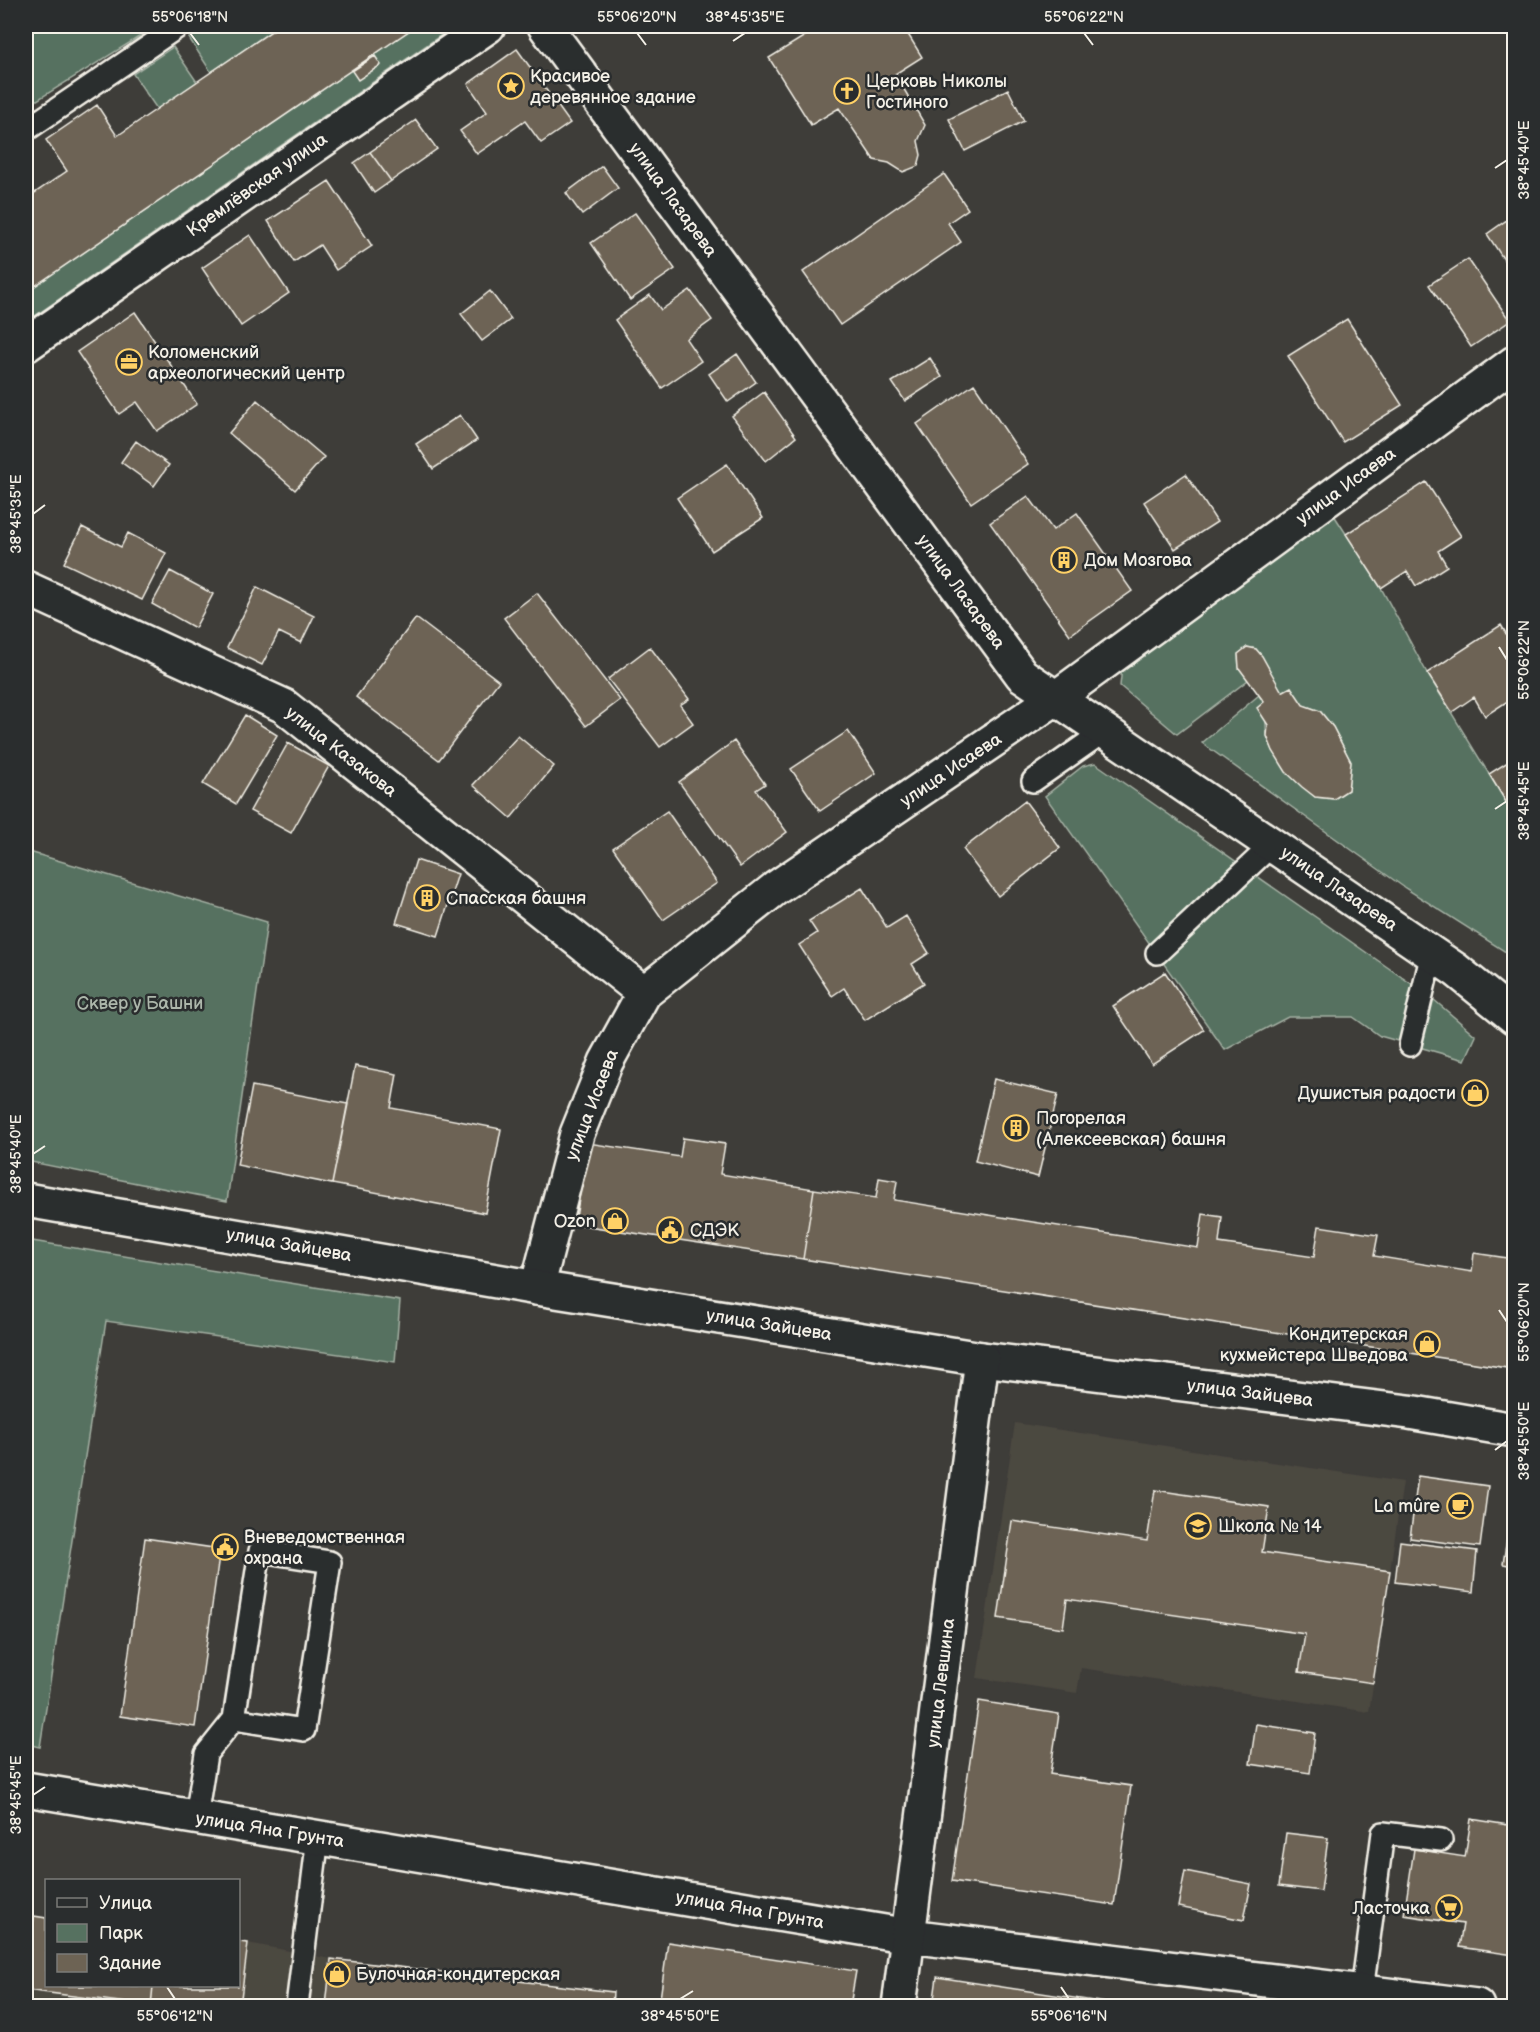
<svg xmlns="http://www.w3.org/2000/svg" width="1540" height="2032" font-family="'Balsamiq Sans',sans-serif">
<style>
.built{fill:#4c4841}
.green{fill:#567160;stroke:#a5b1a4;stroke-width:1.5}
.building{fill:#6d6354;stroke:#f4f1e8;stroke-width:1.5}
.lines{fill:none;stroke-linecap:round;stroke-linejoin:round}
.service-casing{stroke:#f4f1e8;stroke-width:26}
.minor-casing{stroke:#f4f1e8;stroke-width:38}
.tertiary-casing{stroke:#f4f1e8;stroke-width:38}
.service{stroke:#2a2d2e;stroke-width:21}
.minor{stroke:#2a2d2e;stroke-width:33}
.tertiary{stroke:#2a2d2e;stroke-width:33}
.ticks{fill:none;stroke:#f4f1e8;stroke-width:2}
.labels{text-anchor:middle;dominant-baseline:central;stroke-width:5;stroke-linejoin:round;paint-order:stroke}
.poi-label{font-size:18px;fill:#f4f1e8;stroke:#2a2d2e;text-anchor:start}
.street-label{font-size:18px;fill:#f4f1e8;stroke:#2a2d2e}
.park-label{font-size:18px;fill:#adb7ab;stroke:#2a2d2e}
.neatline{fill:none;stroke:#f4f1e8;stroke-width:2}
.ticks-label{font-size:15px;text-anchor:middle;fill:#f4f1e8}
</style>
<rect width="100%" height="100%" fill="#3e3d39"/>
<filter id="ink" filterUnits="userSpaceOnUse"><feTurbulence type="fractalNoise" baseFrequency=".0167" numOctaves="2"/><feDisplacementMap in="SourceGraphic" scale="12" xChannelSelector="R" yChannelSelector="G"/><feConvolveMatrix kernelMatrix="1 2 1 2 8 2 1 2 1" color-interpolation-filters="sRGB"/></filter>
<g filter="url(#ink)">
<!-- built -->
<path class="built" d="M1015,1423L1403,1482L1369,1712L1081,1668L1077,1693L977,1678Z
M26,1915L46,1918V1986H238L248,1943L331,1959L613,1992L612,2006H26Z"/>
<!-- green -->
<path class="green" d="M26,26H141L143,32L139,37L26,107Z
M207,26H279L211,72L189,38Z
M416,26H454L26,322V292Z
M173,47L197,82L157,109L133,74Z
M1332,512L1381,588L1427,673L1514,815V962L1506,952L1405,888L1202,743L1259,695C1270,711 1263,724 1268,739C1276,762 1300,780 1315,797L1334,799L1348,790L1351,762L1333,727L1320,711L1303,705L1291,687L1282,692L1256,649L1247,647L1238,654L1239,668L1248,680L1177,734L1120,686L1122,668Z
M1095,763L1433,999L1476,1036L1465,1060L1380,1036L1353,1017H1288L1225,1050L1045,796L1083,766Z
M26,851L267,922L227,1201L26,1161Z
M26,1240L400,1301L395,1362L106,1321L40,1747L26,1744Z"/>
<!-- building -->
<path class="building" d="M279,26H416L26,292V199L67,171L46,140L97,105L117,136Z
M799,26H903L922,57L895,74L925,125L918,141L921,155L918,166L903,172L889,163L874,160L839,108L811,125L769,58L805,36Z
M517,49L570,123L541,143L525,121L477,154L460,131L487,112L468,84Z
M375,56L381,65L358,80L352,71Z
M1008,89L1024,121L965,151L949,119Z
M416,120L437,149L391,181L370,152Z
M370,152L391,181L374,193L354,163Z
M602,166L618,188L582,215L566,193Z
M944,174L968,209L948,223L961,242L840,325L803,272Z
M329,181L372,246L336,270L320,245L294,262L268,221Z
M635,213L675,269L630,300L591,243Z
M1514,215V275L1487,234Z
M250,235L289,293L241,326L202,268Z
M1468,259L1510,321L1471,347L1429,285Z
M690,290L712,320L686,339L701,361L662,388L615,320L650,295L661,310Z
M490,291L511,319L482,341L461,314Z
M135,312L197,404L157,431L137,402L119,414L77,352Z
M1347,319L1402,405L1343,442L1288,356Z
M737,354L756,382L728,402L709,374Z
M930,358L942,377L905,401L892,382Z
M974,384L1028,464L971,503L917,424Z
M764,392L796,437L766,461L732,416Z
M257,400L324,457L295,490L229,433Z
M460,415L477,440L433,469L416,444Z
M136,441L169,465L154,486L121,462Z
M727,464L763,518L712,551L677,498Z
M1186,474L1217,522L1175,549L1144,502Z
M1426,482L1461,536L1438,551L1447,566L1416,586L1407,571L1381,588L1346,534Z
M1028,496L1053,530L1077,513L1132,591L1070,635L990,523Z
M82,527L121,547L128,533L166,553L142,600L64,563Z
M170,571L213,594L195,628L152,604Z
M257,587L314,616L301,643L279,632L262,665L227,648Z
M537,593L620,700L586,726L504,618Z
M416,618L499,681L439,760L356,697Z
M1501,625L1514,647V697L1485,716L1474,697L1452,712L1427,673Z
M650,647L689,699L680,705L693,723L660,747L608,679Z
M1247,647L1256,649L1262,656L1282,692L1291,687L1303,705L1320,711L1333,727L1351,762L1348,790L1334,799L1315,797L1302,787L1286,772L1273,751L1267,736L1268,725L1257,708L1264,702L1239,668L1238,654Z
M245,715L277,735L236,804L203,784Z
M848,731L876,773L820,811L791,769Z
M518,736L554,766L511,818L473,785Z
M734,741L765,784L756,790L787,832L740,867L679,782Z
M288,743L329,766L291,833L250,811Z
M1514,758V815L1489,774Z
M1025,801L1060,848L998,896L963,849Z
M667,811L717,883L663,920L613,848Z
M416,860L458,874L438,936L396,923Z
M862,888L887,928L906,916L929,953L912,964L924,983L865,1020L844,988L832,996L799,945L817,933L809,921Z
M1165,972L1204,1030L1152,1064L1113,1006Z
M355,1066L397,1074L391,1108L501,1129L485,1213L332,1184Z
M994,1079L1058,1094L1038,1177L975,1161Z
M252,1086L348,1104L332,1184L237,1165Z
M683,1138L725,1144L720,1174L814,1189L803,1259L575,1224L588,1143L680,1157Z
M879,1178L897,1181L894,1200L1198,1248L1203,1214L1222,1217L1219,1243L1314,1257L1319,1226L1378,1235L1374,1256L1472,1272L1474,1253L1514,1259V1369L803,1259L814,1189L876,1198Z
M1418,1476L1488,1486L1480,1547L1410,1538Z
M1155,1490L1269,1507L1262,1552L1390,1571L1373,1683L1299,1672L1305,1634L1067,1599L1063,1628L998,1618L1012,1521L1147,1541Z
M1514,1494V1566L1503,1564Z
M145,1538L220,1549L195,1727L120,1716Z
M1400,1541L1477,1551L1473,1592L1395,1582Z
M979,1701L1059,1714L1050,1774L1131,1786L1114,1905L952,1881Z
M1256,1724L1315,1733L1310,1773L1250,1764Z
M1471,1819L1514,1826V1955L1459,1947L1463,1924L1404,1915L1414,1849L1465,1857Z
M1286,1833L1328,1838L1321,1891L1279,1886Z
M1185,1871L1251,1884L1244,1920L1178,1907Z
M26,1915L34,1916L26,1982Z
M34,1916L46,1918V1986H153L151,2006L26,1990Z
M238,1942L248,1943L240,2006H151L153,1986H238Z
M668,1942L856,1971L850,2006H659Z
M331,1959L613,1992L612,2006H326Z
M937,1977L1107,2003L1106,2006H933Z"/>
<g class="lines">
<!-- service casing -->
<g class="service-casing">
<path id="service" d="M26,130L179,26
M1033,781L1106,730
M1157,953L1273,844
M1410,1045L1432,953
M196,1817L206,1754L234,1719L260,1551L330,1562L304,1730L234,1719
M1362,1991L1383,1833L1441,1840
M297,2006L318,1837"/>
</g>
<!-- minor casing -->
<g class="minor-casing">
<path id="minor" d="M545,26L1022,675L1456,970L1514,1017
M26,345L488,26
M26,588L284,706L644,993
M537,1288L577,1134L606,1062L644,993L776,888L1057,697L1514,363
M982,1359L1409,1412L1514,1430
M26,1789L909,1936L1477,2006"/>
</g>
<!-- tertiary casing -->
<g class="tertiary-casing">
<path id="tertiary" d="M26,1200L537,1288L982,1359L899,2006"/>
</g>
<!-- service -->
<use href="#service" class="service"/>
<!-- minor -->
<use href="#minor" class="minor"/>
<!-- tertiary -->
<use href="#tertiary" class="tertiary"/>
</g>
</g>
<!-- ticks -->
<path class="ticks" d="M190,33L199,45M637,33L646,45M1084,33L1093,45M733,41L745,33M1495,168L1507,160M33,514L45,505M1499,647L1507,660M1495,809L1507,801M33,1154L45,1146M1499,1310L1507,1322M1495,1450L1507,1441M33,1795L45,1787M167,1987L175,1999M1061,1987L1069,1999M680,1999L693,1991"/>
<!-- icons -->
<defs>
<g id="sight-ring" transform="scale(1.35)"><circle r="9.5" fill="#2a2d2e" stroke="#ffd166" stroke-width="1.5"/><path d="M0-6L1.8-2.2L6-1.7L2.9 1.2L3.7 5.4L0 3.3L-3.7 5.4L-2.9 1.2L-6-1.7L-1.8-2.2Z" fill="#ffd166"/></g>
<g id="church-ring" transform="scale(1.35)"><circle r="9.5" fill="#2a2d2e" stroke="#ffd166" stroke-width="1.5"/><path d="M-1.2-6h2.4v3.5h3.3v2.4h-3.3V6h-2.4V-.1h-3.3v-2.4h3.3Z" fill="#ffd166"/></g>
<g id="office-ring" transform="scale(1.35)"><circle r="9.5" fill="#2a2d2e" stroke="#ffd166" stroke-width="1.5"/><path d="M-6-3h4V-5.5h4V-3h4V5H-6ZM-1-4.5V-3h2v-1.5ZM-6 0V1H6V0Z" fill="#ffd166"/></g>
<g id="building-ring" transform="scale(1.35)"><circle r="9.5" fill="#2a2d2e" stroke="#ffd166" stroke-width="1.5"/><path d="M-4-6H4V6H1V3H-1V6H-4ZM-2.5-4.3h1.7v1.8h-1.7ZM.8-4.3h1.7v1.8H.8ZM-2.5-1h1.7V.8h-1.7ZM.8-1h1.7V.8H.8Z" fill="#ffd166"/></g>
<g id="shop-ring" transform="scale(1.35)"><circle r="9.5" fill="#2a2d2e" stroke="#ffd166" stroke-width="1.5"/><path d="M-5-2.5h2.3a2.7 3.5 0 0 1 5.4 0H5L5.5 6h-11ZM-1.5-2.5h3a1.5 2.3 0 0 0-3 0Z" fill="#ffd166"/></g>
<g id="civic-ring" transform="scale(1.35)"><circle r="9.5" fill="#2a2d2e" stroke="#ffd166" stroke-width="1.5"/><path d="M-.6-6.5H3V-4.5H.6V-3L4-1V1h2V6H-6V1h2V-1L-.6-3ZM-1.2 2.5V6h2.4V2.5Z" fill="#ffd166"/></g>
<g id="cafe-ring" transform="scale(1.35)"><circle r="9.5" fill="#2a2d2e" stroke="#ffd166" stroke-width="1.5"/><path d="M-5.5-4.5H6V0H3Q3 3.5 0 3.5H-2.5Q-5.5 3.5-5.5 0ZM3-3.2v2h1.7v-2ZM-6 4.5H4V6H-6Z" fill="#ffd166"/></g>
<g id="school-ring" transform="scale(1.35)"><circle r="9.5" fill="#2a2d2e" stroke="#ffd166" stroke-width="1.5"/><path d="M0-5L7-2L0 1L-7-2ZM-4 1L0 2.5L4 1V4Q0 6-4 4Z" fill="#ffd166"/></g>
<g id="supermarket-ring" transform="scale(1.35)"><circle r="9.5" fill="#2a2d2e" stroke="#ffd166" stroke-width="1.5"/><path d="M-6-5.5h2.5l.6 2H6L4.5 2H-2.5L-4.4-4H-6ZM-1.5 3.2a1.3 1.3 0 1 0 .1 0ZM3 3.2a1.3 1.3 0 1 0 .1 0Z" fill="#ffd166"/></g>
</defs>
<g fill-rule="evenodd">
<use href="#sight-ring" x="511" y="86"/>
<use href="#church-ring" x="847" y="91"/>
<use href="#office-ring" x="129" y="362"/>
<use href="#building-ring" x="1064" y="560"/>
<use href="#building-ring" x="427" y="898"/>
<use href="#shop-ring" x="1475" y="1093"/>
<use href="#building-ring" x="1016" y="1128"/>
<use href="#shop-ring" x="615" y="1221"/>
<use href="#civic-ring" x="670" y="1230"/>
<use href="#shop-ring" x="1427" y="1344"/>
<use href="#cafe-ring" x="1460" y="1506"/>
<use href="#school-ring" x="1198" y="1526"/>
<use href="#civic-ring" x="225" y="1547"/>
<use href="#supermarket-ring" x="1449" y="1908"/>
<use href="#shop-ring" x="337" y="1974"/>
</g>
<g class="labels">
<!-- poi labels -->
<g class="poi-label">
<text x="530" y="76">Красивое<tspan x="530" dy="21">деревянное здание</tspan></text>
<text x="866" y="81">Церковь Николы<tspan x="866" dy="21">Гостиного</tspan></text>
<text x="148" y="352">Коломенский<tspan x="148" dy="21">археологический центр</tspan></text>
<text x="1084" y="560">Дом Мозгова</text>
<text x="446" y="898">Спасская башня</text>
<text x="1456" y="1093" text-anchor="end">Душистыя радости</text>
<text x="1036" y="1118">Погорелая<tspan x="1036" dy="21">(Алексеевская) башня</tspan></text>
<text x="596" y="1221" text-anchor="end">Ozon</text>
<text x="690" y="1230">СДЭК</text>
<text x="1408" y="1334" text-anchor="end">Кондитерская<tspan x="1408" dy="21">кухмейстера Шведова</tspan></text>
<text x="1440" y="1506" text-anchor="end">La mûre</text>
<text x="1218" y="1526">Школа № 14</text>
<text x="244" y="1537">Вневедомственная<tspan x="244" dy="21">охрана</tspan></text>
<text x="1430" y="1908" text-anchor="end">Ласточка</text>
<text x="356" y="1974">Булочная-кондитерская</text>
</g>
<!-- street labels -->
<g class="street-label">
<text transform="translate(257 185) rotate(-35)">Кремлёвская улица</text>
<text transform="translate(673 200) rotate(54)">улица Лазарева</text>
<text transform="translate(1346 486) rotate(-36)">улица Исаева</text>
<text transform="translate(961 592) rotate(54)">улица Лазарева</text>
<text transform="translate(341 752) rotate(38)">улица Казакова</text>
<text transform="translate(951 770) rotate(-34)">улица Исаева</text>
<text transform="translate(1339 889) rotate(34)">улица Лазарева</text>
<text transform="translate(592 1105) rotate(-69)">улица Исаева</text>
<text transform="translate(289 1245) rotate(10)">улица Зайцева</text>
<text transform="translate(769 1325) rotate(9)">улица Зайцева</text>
<text transform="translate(1250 1393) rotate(7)">улица Зайцева</text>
<text transform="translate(941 1683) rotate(-83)">улица Левшина</text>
<text transform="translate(270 1830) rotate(9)">улица Яна Грунта</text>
<text transform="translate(750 1910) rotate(10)">улица Яна Грунта</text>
</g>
<!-- park labels -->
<g class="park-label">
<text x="140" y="1003">Сквер у Башни</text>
</g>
</g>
<!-- margin -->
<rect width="1540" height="2032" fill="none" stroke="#2a2d2e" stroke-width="66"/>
<!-- legend -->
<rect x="45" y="1879" width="195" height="108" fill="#2a2d2e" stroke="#7b7b78" stroke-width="1.5"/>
<rect x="57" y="1898" width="30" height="9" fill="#2a2d2e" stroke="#7b7b78" stroke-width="1.5"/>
<text x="99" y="1909" font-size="18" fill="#f4f1e8">Улица</text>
<rect x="57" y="1924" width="30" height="18" fill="#567160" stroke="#7b7b78" stroke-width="1.5"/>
<text x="99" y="1939" font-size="18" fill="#f4f1e8">Парк</text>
<rect x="57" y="1954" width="30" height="18" fill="#6d6354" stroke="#7b7b78" stroke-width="1.5"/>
<text x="99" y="1969" font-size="18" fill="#f4f1e8">Здание</text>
<rect x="33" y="33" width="1474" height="1966" class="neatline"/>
<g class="ticks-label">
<text x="190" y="22">55°06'18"N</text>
<text x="637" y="22">55°06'20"N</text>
<text x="745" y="22">38°45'35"E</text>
<text x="1084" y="22">55°06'22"N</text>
<text transform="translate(1524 160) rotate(-90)" y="5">38°45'40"E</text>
<text transform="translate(16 514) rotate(-90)" y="5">38°45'35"E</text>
<text transform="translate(1524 660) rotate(-90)" y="5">55°06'22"N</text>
<text transform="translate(1524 801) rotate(-90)" y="5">38°45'45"E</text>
<text transform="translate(16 1154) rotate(-90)" y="5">38°45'40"E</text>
<text transform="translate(1524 1322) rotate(-90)" y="5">55°06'20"N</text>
<text transform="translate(1524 1441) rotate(-90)" y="5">38°45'50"E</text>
<text transform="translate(16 1795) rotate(-90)" y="5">38°45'45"E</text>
<text x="175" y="2021">55°06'12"N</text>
<text x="680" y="2021">38°45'50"E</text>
<text x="1069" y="2021">55°06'16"N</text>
</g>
</svg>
